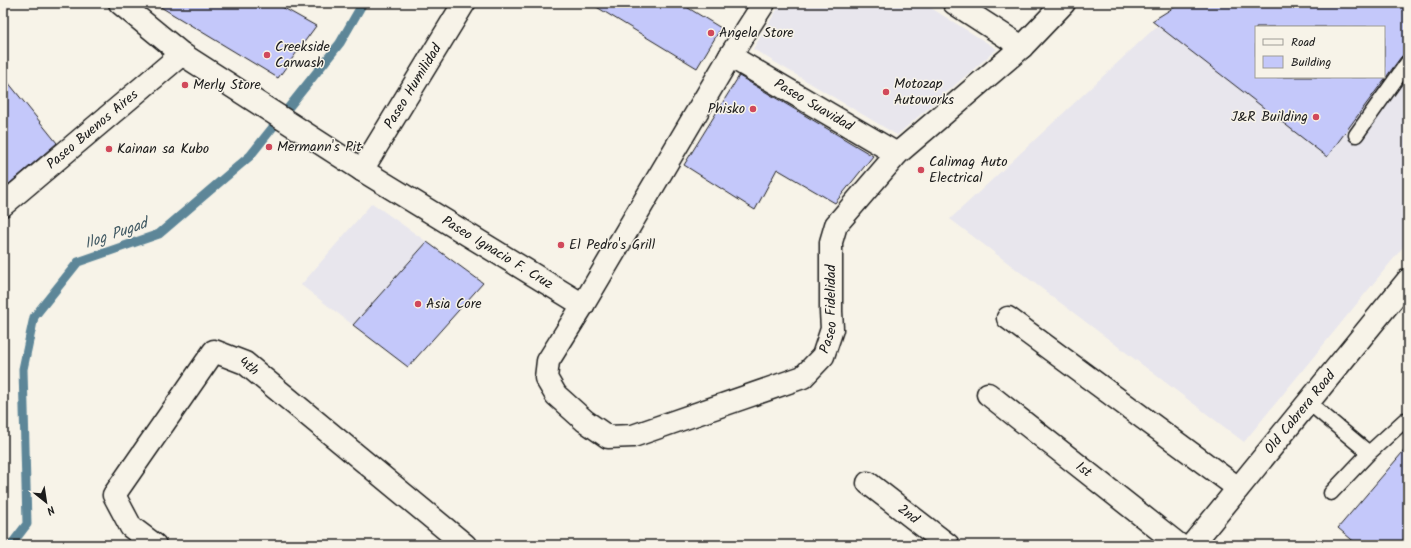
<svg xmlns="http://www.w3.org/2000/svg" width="1411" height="548" font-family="Kalam,sans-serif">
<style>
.built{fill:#e8e6ed;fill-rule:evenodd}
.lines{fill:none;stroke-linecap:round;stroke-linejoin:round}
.stream{stroke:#5d8698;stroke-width:9}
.building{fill:#c4c8fa;stroke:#1c1c1c;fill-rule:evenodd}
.service-casing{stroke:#1c1c1c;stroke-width:17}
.minor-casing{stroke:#1c1c1c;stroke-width:25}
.tertiary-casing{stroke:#1c1c1c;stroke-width:25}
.service{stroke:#f7f3e8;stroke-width:14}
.minor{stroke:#f7f3e8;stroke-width:22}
.tertiary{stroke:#f7f3e8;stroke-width:22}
.poi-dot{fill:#d1495b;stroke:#f7f3e8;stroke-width:1.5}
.labels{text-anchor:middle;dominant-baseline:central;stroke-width:3;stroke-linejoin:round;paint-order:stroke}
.poi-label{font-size:14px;fill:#1c1c1c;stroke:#f7f3e8;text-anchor:start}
.street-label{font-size:14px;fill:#1c1c1c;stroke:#f7f3e8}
.water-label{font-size:15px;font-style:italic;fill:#425a64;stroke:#f7f3e8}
</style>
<rect width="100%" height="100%" fill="#f7f3e8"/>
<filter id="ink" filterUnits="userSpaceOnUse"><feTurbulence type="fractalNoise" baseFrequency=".025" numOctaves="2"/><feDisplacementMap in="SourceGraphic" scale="8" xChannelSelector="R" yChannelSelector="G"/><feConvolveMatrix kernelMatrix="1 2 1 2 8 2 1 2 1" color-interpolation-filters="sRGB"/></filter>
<g filter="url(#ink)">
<!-- built -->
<path class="built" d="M781,3H923L997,49L897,135L753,49Z
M1408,3V241L1244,442L950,219L1158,25ZM1256,27H1384V77H1256Z
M372,203L427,242L353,325L301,285Z"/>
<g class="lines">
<!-- stream -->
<path class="stream" d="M11,545L27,524L23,369L34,317L78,262L159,234L250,156L340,43L363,3"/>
</g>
<!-- building -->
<path class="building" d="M154,3H275L316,26L278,78Z
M590,3H680L721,28L697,68Z
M1181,3H1408V51L1401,57L1327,157L1152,21ZM1256,27H1384V77H1256Z
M3,76L57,143L3,189Z
M739,76L873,156L835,203L777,169L755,210L684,165Z
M427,242L483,283L408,367L353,325Z
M1408,446V545H1358L1338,528Z"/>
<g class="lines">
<!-- service casing -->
<g class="service-casing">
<path id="service" d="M1356,135L1408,62
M1308,402L1369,453
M1331,493L1369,453L1405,420"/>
</g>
<!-- minor casing -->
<g class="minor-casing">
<g id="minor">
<path d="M954,3L1022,47"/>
<path id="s1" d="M730,56L897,154"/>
<path id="s2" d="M362,170L464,3"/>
<path id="s3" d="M3,205L182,54"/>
<path id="s4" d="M583,305L548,361L546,378L556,395L585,421L608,437L633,436L803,377L823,356L832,329L831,311V242L836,225L897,154L1022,47L1064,3"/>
<path d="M1008,318L1238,488"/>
<path id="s5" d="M988,394L1179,545"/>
<path id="s6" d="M868,483L948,545"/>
<path id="s7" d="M155,545L131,527L114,495L214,351L245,363L465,545"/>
</g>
</g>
<!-- tertiary casing -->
<g class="tertiary-casing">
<g id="tertiary">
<path id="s8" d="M120,3L182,54L362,170L583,305L730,56L764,3"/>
<path id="s9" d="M1192,545L1408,280"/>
</g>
</g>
<!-- service -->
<use href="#service" class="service"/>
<!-- minor -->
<use href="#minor" class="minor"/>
<!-- tertiary -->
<use href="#tertiary" class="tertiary"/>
</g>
</g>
<!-- markers -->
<g class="poi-dot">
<circle cx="711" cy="33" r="4"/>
<circle cx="267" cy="55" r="4"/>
<circle cx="185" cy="85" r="4"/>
<circle cx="886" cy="92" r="4"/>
<circle cx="753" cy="109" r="4"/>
<circle cx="1316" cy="117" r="4"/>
<circle cx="269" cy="147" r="4"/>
<circle cx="109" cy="149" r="4"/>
<circle cx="921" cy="170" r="4"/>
<circle cx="561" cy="245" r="4"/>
<circle cx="418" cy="304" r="4"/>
</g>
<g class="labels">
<!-- poi labels -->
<g class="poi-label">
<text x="719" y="33">Angela Store</text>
<text x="275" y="47">Creekside<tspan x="275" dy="16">Carwash</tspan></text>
<text x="894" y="84">Motozap<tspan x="894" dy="16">Autoworks</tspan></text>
<text x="193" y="85">Merly Store</text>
<text x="745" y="109" text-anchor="end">Phisko</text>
<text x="1308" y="117" text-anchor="end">J&amp;R Building</text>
<text x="277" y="147">Mermann's Pit</text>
<text x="117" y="149">Kainan sa Kubo</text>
<text x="929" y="162">Calimag Auto<tspan x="929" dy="16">Electrical</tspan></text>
<text x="569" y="245">El Pedro's Grill</text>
<text x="426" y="304">Asia Core</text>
</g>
<!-- street labels -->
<g class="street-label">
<text stroke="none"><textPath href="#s2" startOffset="98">Paseo Humilidad</textPath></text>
<text stroke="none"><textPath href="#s1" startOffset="97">Paseo Suavidad</textPath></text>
<text stroke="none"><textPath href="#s3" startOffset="117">Paseo Buenos Aires</textPath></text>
<text stroke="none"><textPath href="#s8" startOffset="453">Paseo Ignacio F. Cruz</textPath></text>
<text stroke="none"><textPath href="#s4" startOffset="452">Paseo Fidelidad</textPath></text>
<text stroke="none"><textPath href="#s7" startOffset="280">4th</textPath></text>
<text stroke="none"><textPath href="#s9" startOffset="171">Old Cabrera Road</textPath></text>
<text stroke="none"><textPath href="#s5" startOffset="122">1st</textPath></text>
<text stroke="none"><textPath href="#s6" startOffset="51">2nd</textPath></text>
</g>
<!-- water labels -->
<g class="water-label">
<text transform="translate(116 234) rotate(-19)">Ilog Pugad</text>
</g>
</g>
<!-- margin -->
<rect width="1411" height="548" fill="none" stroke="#f7f3e8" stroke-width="16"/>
<rect x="8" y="8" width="1395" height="532" fill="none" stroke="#1c1c1c" stroke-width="1.5" filter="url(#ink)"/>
<!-- legend -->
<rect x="1255" y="26" width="130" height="52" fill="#f7f3e8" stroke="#9f9d96"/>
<rect x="1263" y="39" width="20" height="6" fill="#f7f3e8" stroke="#9f9d96"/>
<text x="1291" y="46" font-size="12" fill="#1c1c1c">Road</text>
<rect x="1263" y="56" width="20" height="12" fill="#c4c8fa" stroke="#9f9d96"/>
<text x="1291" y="66" font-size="12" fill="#1c1c1c">Building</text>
<!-- north arrow -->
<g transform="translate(46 502) rotate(150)" stroke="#f7f3e8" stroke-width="3" paint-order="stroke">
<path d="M0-3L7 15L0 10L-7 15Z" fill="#1c1c1c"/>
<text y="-6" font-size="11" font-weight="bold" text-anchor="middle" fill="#1c1c1c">N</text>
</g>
</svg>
